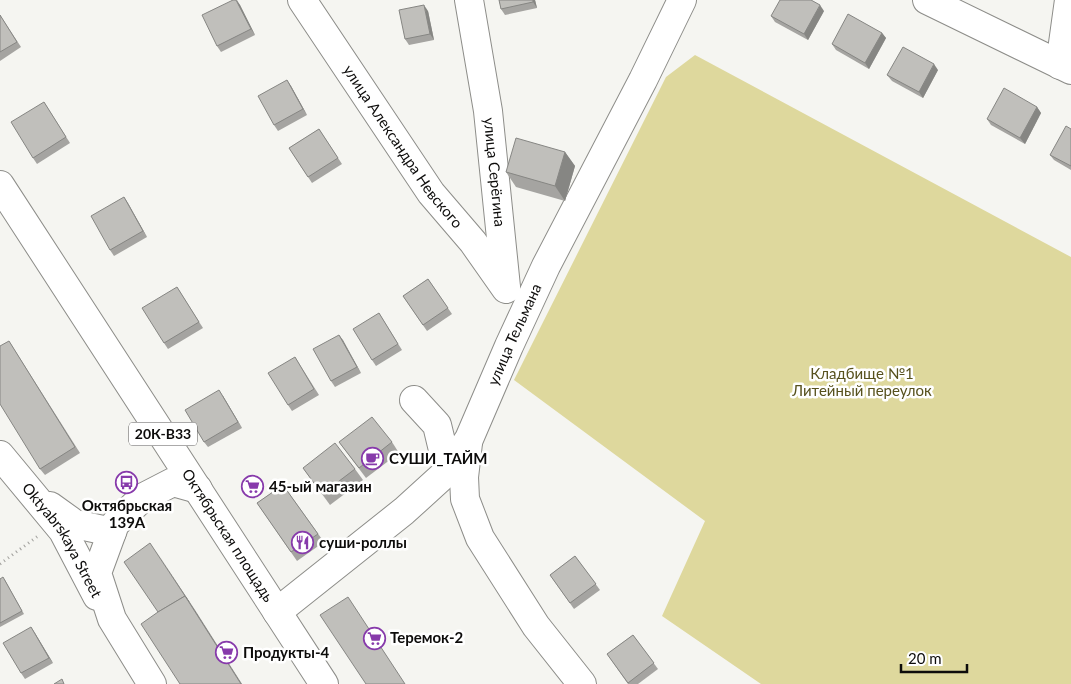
<svg xmlns="http://www.w3.org/2000/svg" width="1071" height="684" viewBox="0 0 1071 684" font-family="Lato,sans-serif">
<rect width="100%" height="100%" fill="#f5f5f1"/>
<path fill="#ded89d" d="M695 55 1071 257V684H761L662 616 705 521 514 380 666 77Z"/>
<g fill="none" stroke-linecap="round" stroke-linejoin="round">
<defs>
<g id="minor">
<path id="s1" d="M302 0 431 193 473 242 506 289"/>
<path id="s2" d="M469 0 488 111 506 287"/>
<path d="M927 0 1071 70"/>
<path d="M1060 65 1069 0"/>
<path d="M414 400 437 425 448 471"/>
<path d="M468 443 464 477 465 499 480 538 536 626 582 684"/>
<path id="s3" d="M0 455 63 531 97 596"/>
<path d="M50 506 75 524 112 532"/>
<path id="s4" d="M277 612 404 511 448 471 469 439 509 346 546 266 643 80 682 0"/>
<path d="M152 684 112 619 97 573 115 524 142 498 173 482 198 489"/>
</g>
<g id="major">
<path id="s5" d="M0 185 324 684"/>
</g>
</defs>
<use href="#minor" stroke="#8d8d89" stroke-width="30"/>
<use href="#major" stroke="#8d8d89" stroke-width="30"/>
<path stroke="#9e9d9a" stroke-width="3" stroke-dasharray="1 4" stroke-linecap="butt" d="M0 564 38 536"/>
<use href="#minor" stroke="#fff" stroke-width="28"/>
<use href="#major" stroke="#fff" stroke-width="28"/>
</g>
<g fill="#a5a4a1">
<path d="M237 0 240 5 255 35 221 52 217 46Z"/>
<path d="M499 0H535L537 8 505 15 501 9Z"/>
<path d="M428 11 434 40 409 45 405 39Z"/>
<path d="M824 11 808 40 775 22 771 16Z"/>
<path d="M0 15 21 47 0 61Z"/>
<path d="M882 33 886 38 869 69 836 50 832 44Z"/>
<path d="M938 70 923 98 892 81 887 75Z"/>
<path d="M287 80 291 86 307 115 278 131 274 125Z"/>
<path d="M44 102 70 143 37 164 33 158Z"/>
<path d="M1037 107 1041 113 1025 144 991 125 987 119Z"/>
<path d="M319 129 342 164 312 183 289 148Z"/>
<path d="M1071 129V170L1054 160 1050 155Z"/>
<path d="M565 152 575 166 565 201 516 187 506 172Z"/>
<path d="M124 197 147 237 114 256 110 250Z"/>
<path d="M428 279 452 314 427 331 403 296Z"/>
<path d="M177 287 203 328 168 349 164 343Z"/>
<path d="M379 313 402 350 376 366 372 360Z"/>
<path d="M339 335 361 373 335 387 331 381Z"/>
<path d="M9 341 80 453 45 475 40 469Z"/>
<path d="M295 357 319 395 292 411 288 405Z"/>
<path d="M223 396 242 428 208 447 204 442Z"/>
<path d="M339 442H392L399 453 366 478Z"/>
<path d="M303 468 355 469 363 480 330 505Z"/>
<path d="M283 485 324 542 297 561 257 503Z"/>
<path d="M575 556 600 590 574 609 550 575Z"/>
<path d="M0 579 5 580 24 614 0 627Z"/>
<path d="M31 627 53 663 25 679 21 673Z"/>
<path d="M633 635 658 669 638 684H628L607 654Z"/>
</g>
<g fill="#868683">
<path d="M236 0 240 5 255 35 251 29Z"/>
<path d="M533 0H535L537 8 533 2Z"/>
<path d="M424 5 428 11 434 40 430 34Z"/>
<path d="M820 5 824 11 808 40 804 34Z"/>
<path d="M882 33 886 38 869 69 865 63Z"/>
<path d="M934 64 938 70 923 98 919 92Z"/>
<path d="M287 80 291 86 307 115 303 109Z"/>
<path d="M1037 107 1041 113 1025 144 1020 138Z"/>
<path d="M565 152 575 166 565 201 555 186Z"/>
<path d="M124 197 128 203 147 237 143 231Z"/>
<path d="M339 335 343 340 361 373 357 367Z"/>
<path d="M219 390 223 396 242 428 238 422Z"/>
<path d="M156 551 195 610 242 684H241Z"/>
<path d="M31 627 35 633 53 663 49 658Z"/>
</g>
<g fill="#c0bfbb" stroke="#868683">
<path d="M233 0H236L251 29 217 46 202 15Z"/>
<path d="M499 0H533V2L501 9Z"/>
<path d="M780 0H811L820 5 804 34 771 16Z"/>
<path d="M424 5 430 34 405 39 399 10Z"/>
<path d="M848 14 882 33 865 63 832 44Z"/>
<path d="M0 15 17 42 0 52Z"/>
<path d="M903 47 934 64 919 92 887 75Z"/>
<path d="M287 80 303 109 274 125 258 96Z"/>
<path d="M1004 88 1037 107 1020 138 987 119Z"/>
<path d="M44 102 66 137 33 158 11 122Z"/>
<path d="M1066 126 1071 129V166L1050 155Z"/>
<path d="M319 129 338 158 308 177 289 148Z"/>
<path d="M516 138 565 152 555 186 506 172Z"/>
<path d="M124 197 143 231 110 250 91 216Z"/>
<path d="M428 279 448 308 423 325 403 296Z"/>
<path d="M177 287 199 322 164 343 142 308Z"/>
<path d="M379 313 398 344 372 360 353 329Z"/>
<path d="M339 335 357 367 331 381 313 349Z"/>
<path d="M9 341 75 447 40 469 0 404V346Z"/>
<path d="M295 357 314 389 288 405 268 373Z"/>
<path d="M219 390 238 422 204 442 185 410Z"/>
<path d="M372 417 392 442 359 468 339 442Z"/>
<path d="M335 443 355 469 322 494 303 468Z"/>
<path d="M283 485 318 534 291 552 257 503Z"/>
<path d="M150 543 189 602 185 596 158 612 124 562Z"/>
<path d="M575 556 596 584 570 603 550 575Z"/>
<path d="M3 577 22 611 0 623V579Z"/>
<path d="M185 596 241 684H180L141 624 158 612Z"/>
<path d="M348 597 405 684H366L320 615Z"/>
<path d="M31 627 49 658 21 673 3 643Z"/>
<path d="M633 635 654 663 628 683 607 654Z"/>
<path d="M62 679 64 684H54Z"/>
</g>
<defs>
<symbol id="cafe-ring" viewBox="-11 -11 22 22"><circle r="9.5" fill="#fff" stroke="#873aab" stroke-width="1.5"/><path d="M-5.5-4.5H6V0H3Q3 3.5 0 3.5H-2.5Q-5.5 3.5-5.5 0ZM3-3.2v2h1.7v-2ZM-6 4.5H4V6H-6Z" fill="#873aab"/></symbol>
<symbol id="bus-ring" viewBox="-11 -11 22 22"><circle r="9.5" fill="#fff" stroke="#873aab" stroke-width="1.5"/><path d="M-5-6H5V4H4V6H2V4H-2V6H-4V4H-5ZM-3.5-4V0h7V-4ZM-3.5 1.2v1.5H-2V1.2ZM2 1.2v1.5H3.5V1.2Z" fill="#873aab"/></symbol>
<symbol id="supermarket-ring" viewBox="-11 -11 22 22"><circle r="9.5" fill="#fff" stroke="#873aab" stroke-width="1.5"/><path d="M-6-5.5h2.5l.6 2H6L4.5 2H-2.5L-4.4-4H-6ZM-1.5 3.2a1.3 1.3 0 1 0 .1 0ZM3 3.2a1.3 1.3 0 1 0 .1 0Z" fill="#873aab"/></symbol>
<symbol id="restaurant-ring" viewBox="-11 -11 22 22"><circle r="9.5" fill="#fff" stroke="#873aab" stroke-width="1.5"/><path d="M-5-6h1v4h1v-4h1v4h1v-4h1v5L-1.5 .5V6h-2V.5L-5-1ZM5-6V6H3V1.5H1.5Q1.5-4 5-6Z" fill="#873aab"/></symbol>
</defs>
<g fill-rule="evenodd">
<use href="#cafe-ring" x="360" y="446" width="25" height="25"/>
<use href="#bus-ring" x="114" y="470" width="25" height="25"/>
<use href="#supermarket-ring" x="240" y="474" width="25" height="25"/>
<use href="#restaurant-ring" x="290" y="530" width="25" height="25"/>
<use href="#supermarket-ring" x="362" y="626" width="25" height="25"/>
<use href="#supermarket-ring" x="214" y="640" width="25" height="25"/>
</g>
<g text-anchor="middle" stroke-width="5" stroke-linejoin="round" paint-order="stroke">
<rect fill="#fff" stroke="#565554" stroke-width="1" x="129" y="422.5" width="68" height="23" rx="4"/>
<g font-size="14" font-weight="bold" fill="#0d0c0b">
<text x="163" y="439">20К-В33</text>
</g>
<g font-size="15" fill="#0d0c0b" stroke="#fff">
<text dy="5" stroke="none"><textPath href="#s1" startOffset="178">улица Александра Невского</textPath></text>
<text dy="5" stroke="none"><textPath href="#s2" startOffset="174">улица Серёгина</textPath></text>
<text dy="5" stroke="none"><textPath href="#s4" startOffset="374">улица Тельмана</textPath></text>
<text dy="5" stroke="none"><textPath href="#s5" startOffset="418">Октябрьская площадь</textPath></text>
<text dy="5" stroke="none"><textPath href="#s3" startOffset="106">Oktyabrskaya Street</textPath></text>
</g>
<g font-size="15" fill="#57511d" stroke="#fff">
<text x="862" y="379">Кладбище №1<tspan x="862" dy="17">Литейный переулок</tspan></text>
</g>
<g font-size="15" font-weight="bold" fill="#0d0c0b" stroke="#fff" text-anchor="start">
<text x="389" y="464">СУШИ_ТАЙМ</text>
<text x="269" y="492">45-ый магазин</text>
<text x="127" y="511" text-anchor="middle">Октябрьская<tspan x="127" dy="17">139А</tspan></text>
<text x="319" y="548">суши-роллы</text>
<text x="390" y="643">Теремок-2</text>
<text x="243" y="658">Продукты-4</text>
</g>
</g>
<path d="M901 664v8h66v-8" fill="none" stroke="#0d0c0b" stroke-width="2.5"/>
<text x="908" y="664" font-size="15" fill="#0d0c0b" stroke="#ffffff" stroke-width="4" paint-order="stroke">20 m</text>
</svg>
